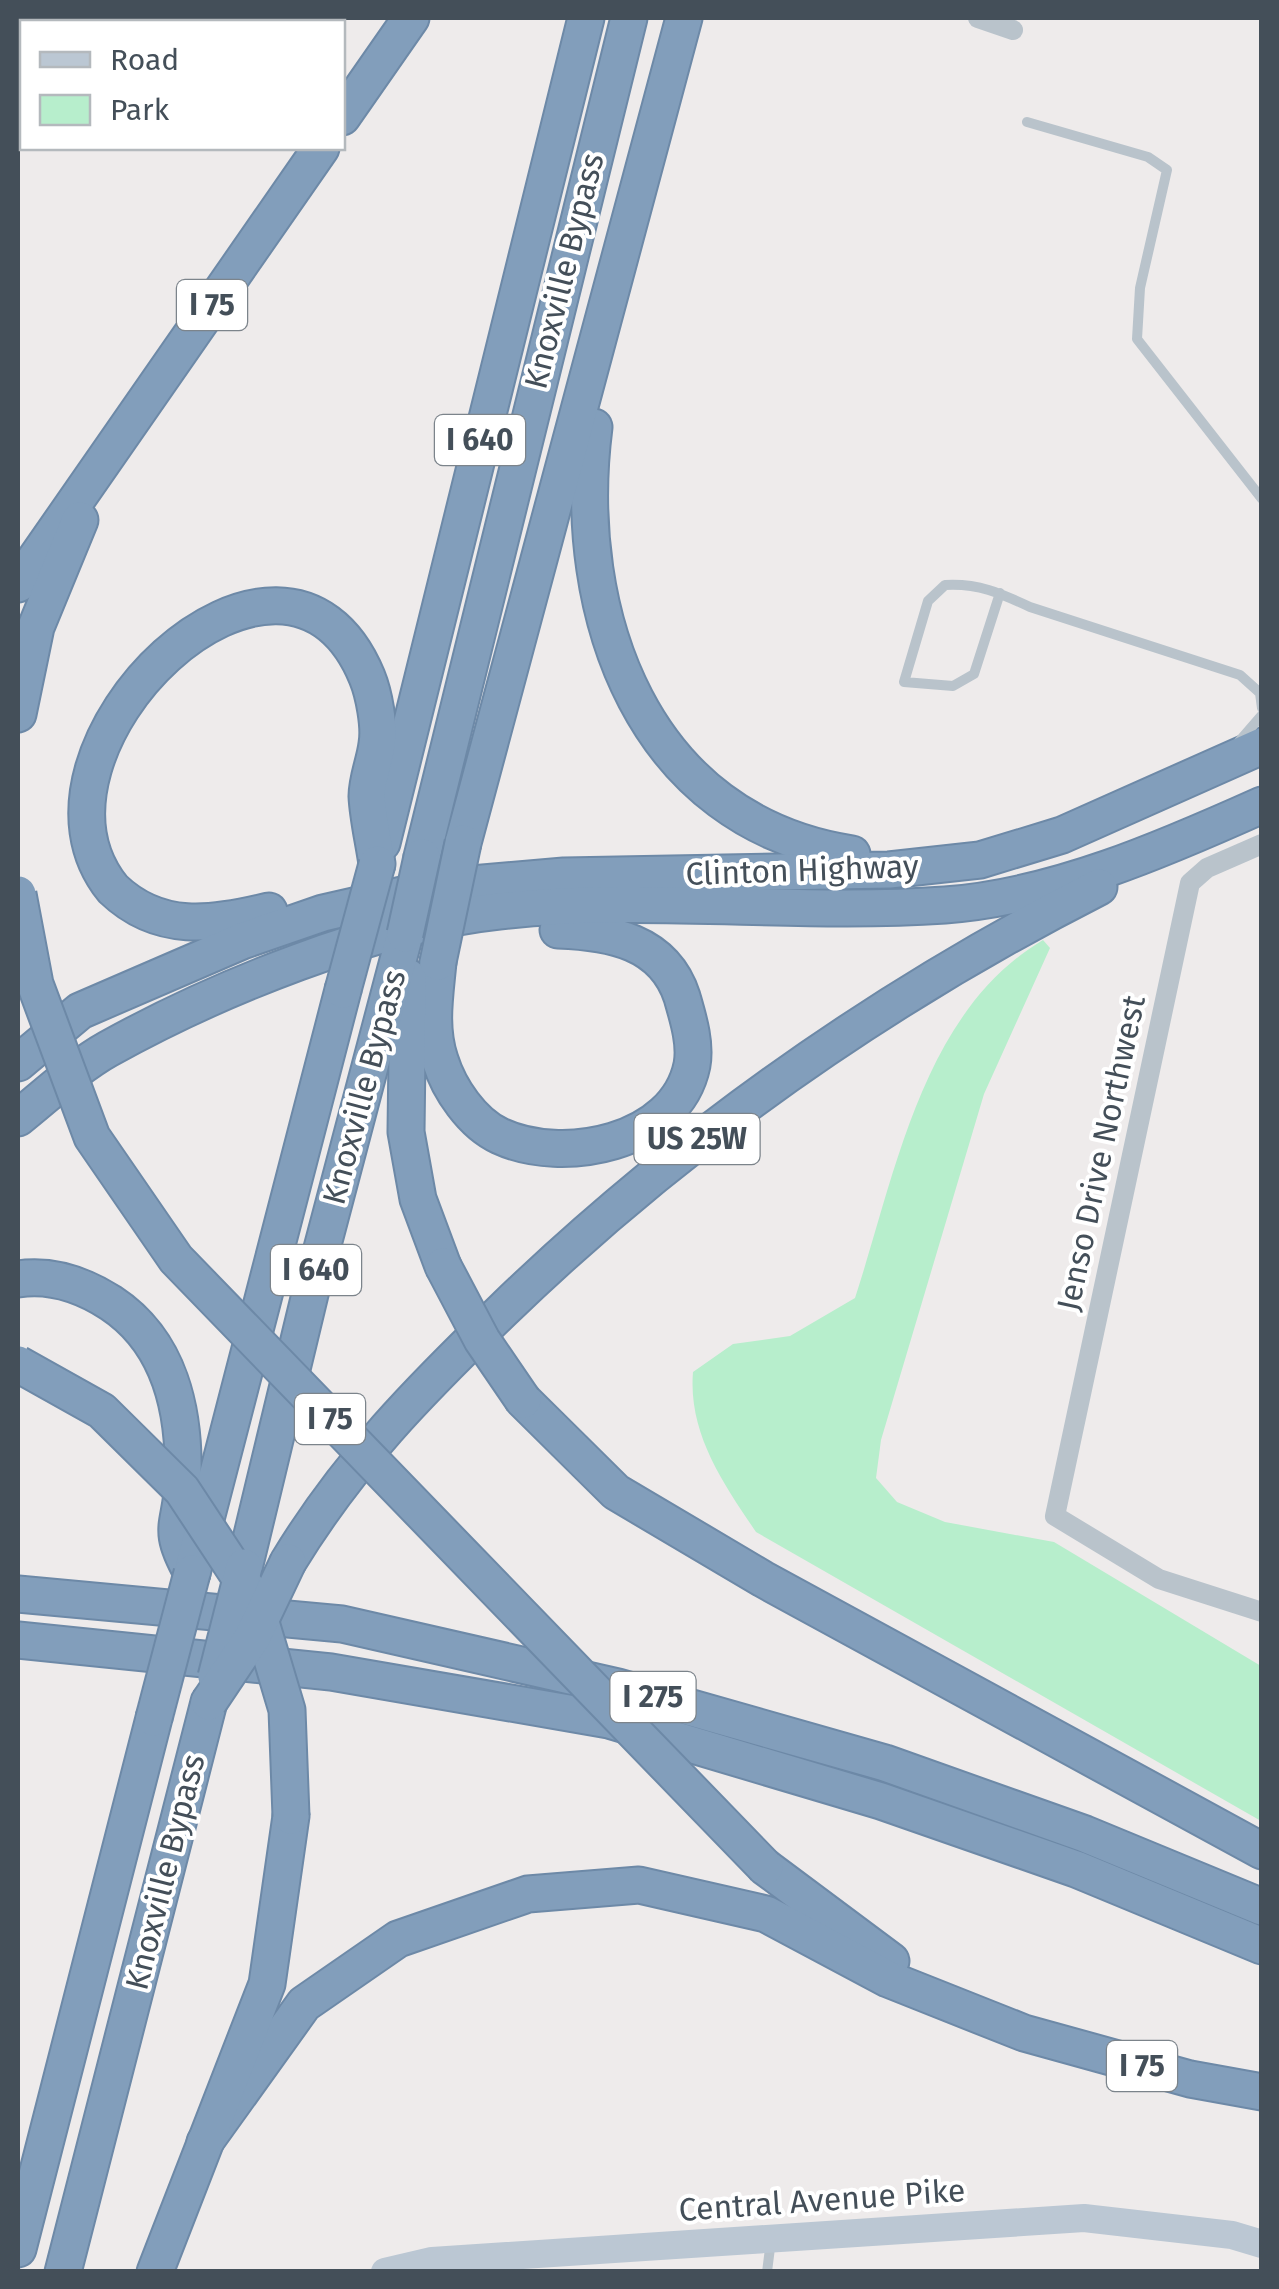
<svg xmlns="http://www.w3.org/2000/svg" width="1279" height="2289" viewBox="0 0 1279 2289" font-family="'Fira Sans',sans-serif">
<rect width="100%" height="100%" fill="#eeebeb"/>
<path fill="#b7eecc" d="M1043 940 1050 948 984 1094 881 1440 876 1478 897 1502 945 1522 1054 1542 1261 1666V1821L756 1532C723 1483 688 1433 693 1372L733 1344 790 1336 855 1298C896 1173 922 1012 1043 940Z"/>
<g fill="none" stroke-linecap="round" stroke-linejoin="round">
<defs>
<g id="highway">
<path d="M342 117 411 18"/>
<path d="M594 427C570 615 643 822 852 854"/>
<path d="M18 584 321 148"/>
<path d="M18 714 36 627 80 520"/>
<path d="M382 843 586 18"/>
<path d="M463 843 684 18"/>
<path d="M422 857 629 18"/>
<path d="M269 911C212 925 159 933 113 889 0 750 284 476 367 677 374 694 380 726 377 744 375 761 367 779 367 796 368 818 374 842 377 864"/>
<path d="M438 962C435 995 429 1027 440 1060 449 1089 472 1123 500 1136 562 1165 676 1144 692 1065 696 1043 688 1018 682 997 664 941 610 932 558 930"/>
<path d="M408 977 406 1132 418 1199 443 1266"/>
<path d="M18 1063 80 1011 242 941 323 913 437 887 564 876 889 870 980 860 1062 835 1262 746"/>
<path d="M18 1118C47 1095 76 1067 108 1049 216 989 375 924 499 911 646 895 797 915 945 905 1054 897 1164 849 1262 805"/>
<path d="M18 1279C51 1274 83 1285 111 1303 170 1342 185 1411 183 1478 182 1527 165 1525 192 1573"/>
<path d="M523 1400 616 1492 763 1579 1262 1851"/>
<path d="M288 1562C348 1463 420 1390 503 1310 681 1138 879 999 1099 887"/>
<path d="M245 1564 311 1290 405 934"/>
<path d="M192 1573 343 990"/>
<path d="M18 1594 342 1624 618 1687 885 1763 1085 1834 1262 1907"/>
<path d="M18 1640 331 1672 609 1720 881 1801 1076 1869 1262 1946"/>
<path d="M765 1867 891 1961"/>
<path d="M205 2142 304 2004 398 1939 528 1894 639 1885 766 1914 888 1979 1024 2033 1190 2079 1262 2092"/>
<path d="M18 2249 154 1718"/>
<path d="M63 2272 209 1702"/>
<path d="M155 2272 267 1984 291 1816"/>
</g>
</defs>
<use href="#highway" stroke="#6d89a7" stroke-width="39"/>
<g stroke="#b9c3cb" stroke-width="10">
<path d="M1027 122 1148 157 1167 170 1140 288 1137 339 1262 499"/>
<path d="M1000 593 974 674 953 686 904 682 928 601 945 585C978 583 1000 593 1030 607L1240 675 1260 693 1262 708"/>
<path d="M1236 745 1262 715"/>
<path d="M767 2272 771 2240"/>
</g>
<g stroke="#b9c3cb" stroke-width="20">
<path d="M175 18 185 22"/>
<path d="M978 18 1013 30"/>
<path d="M319 22 324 18"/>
<path d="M1262 844 1207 868 1190 883 1055 1516 1159 1579 1262 1612"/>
</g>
<path stroke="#bbc7d3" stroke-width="28" d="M385 2272 432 2261 1084 2218 1232 2235 1262 2244"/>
<use href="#highway" stroke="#829ebb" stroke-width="35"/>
<defs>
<g id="highway-bridge">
<path d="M18 894 35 984 92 1137 176 1259 765 1867"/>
<path d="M405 934 422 857"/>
<path d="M438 962 463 843"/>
<path d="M343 990 377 864"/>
<path d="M443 1266 482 1340 523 1400"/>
<path d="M18 1364 102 1411 182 1490 254 1599 287 1710 291 1816"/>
<path d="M216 1677 244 1567"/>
<path d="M209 1702 252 1638 288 1562"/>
<path d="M154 1718 192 1573"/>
</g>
</defs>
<use href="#highway-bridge" stroke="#6d89a7" stroke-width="39" stroke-linecap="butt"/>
<use href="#highway-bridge" stroke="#829ebb" stroke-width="35"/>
</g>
<g text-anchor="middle" stroke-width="8" stroke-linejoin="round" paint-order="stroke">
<g fill="#fff" stroke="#7c848b" stroke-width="2.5">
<rect x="177" y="280" width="70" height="50" rx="8"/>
<rect x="435" y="415" width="90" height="50" rx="8"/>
<rect x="634.5" y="1114" width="125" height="50" rx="8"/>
<rect x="271" y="1245" width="90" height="50" rx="8"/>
<rect x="295" y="1394" width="70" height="50" rx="8"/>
<rect x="610.5" y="1672" width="85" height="50" rx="8"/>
<rect x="1107" y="2041" width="70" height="50" rx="8"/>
</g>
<g font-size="30" font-weight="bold" fill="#444f59">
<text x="212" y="315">I 75</text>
<text x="480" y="450">I 640</text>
<text x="697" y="1149">US 25W</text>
<text x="316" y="1280">I 640</text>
<text x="330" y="1429">I 75</text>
<text x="653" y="1707">I 275</text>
<text x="1142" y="2076">I 75</text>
</g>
<g font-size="32" fill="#444f59" stroke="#fff">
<text transform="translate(564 271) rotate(-76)" y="11">Knoxville Bypass</text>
<text transform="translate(802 870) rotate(-2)" y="11">Clinton Highway</text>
<text transform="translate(364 1087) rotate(-75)" y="11">Knoxville Bypass</text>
<text transform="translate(1101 1153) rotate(-78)" y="11">Jenso Drive Northwest</text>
<text transform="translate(165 1872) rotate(-76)" y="11">Knoxville Bypass</text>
<text transform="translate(822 2200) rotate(-4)" y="11">Central Avenue Pike</text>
</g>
</g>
<rect width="1279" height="2289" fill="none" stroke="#444f59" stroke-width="40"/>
<rect x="20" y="20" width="325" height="130" fill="#ffffff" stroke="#b4b9bd" stroke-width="2.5"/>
<rect x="40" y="52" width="50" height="15" fill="#bbc7d3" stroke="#b4b9bd" stroke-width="2.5"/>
<text x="110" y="70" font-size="30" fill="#444f59">Road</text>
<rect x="40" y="95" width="50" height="30" fill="#b7eecc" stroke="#b4b9bd" stroke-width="2.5"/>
<text x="110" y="120" font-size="30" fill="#444f59">Park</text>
</svg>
